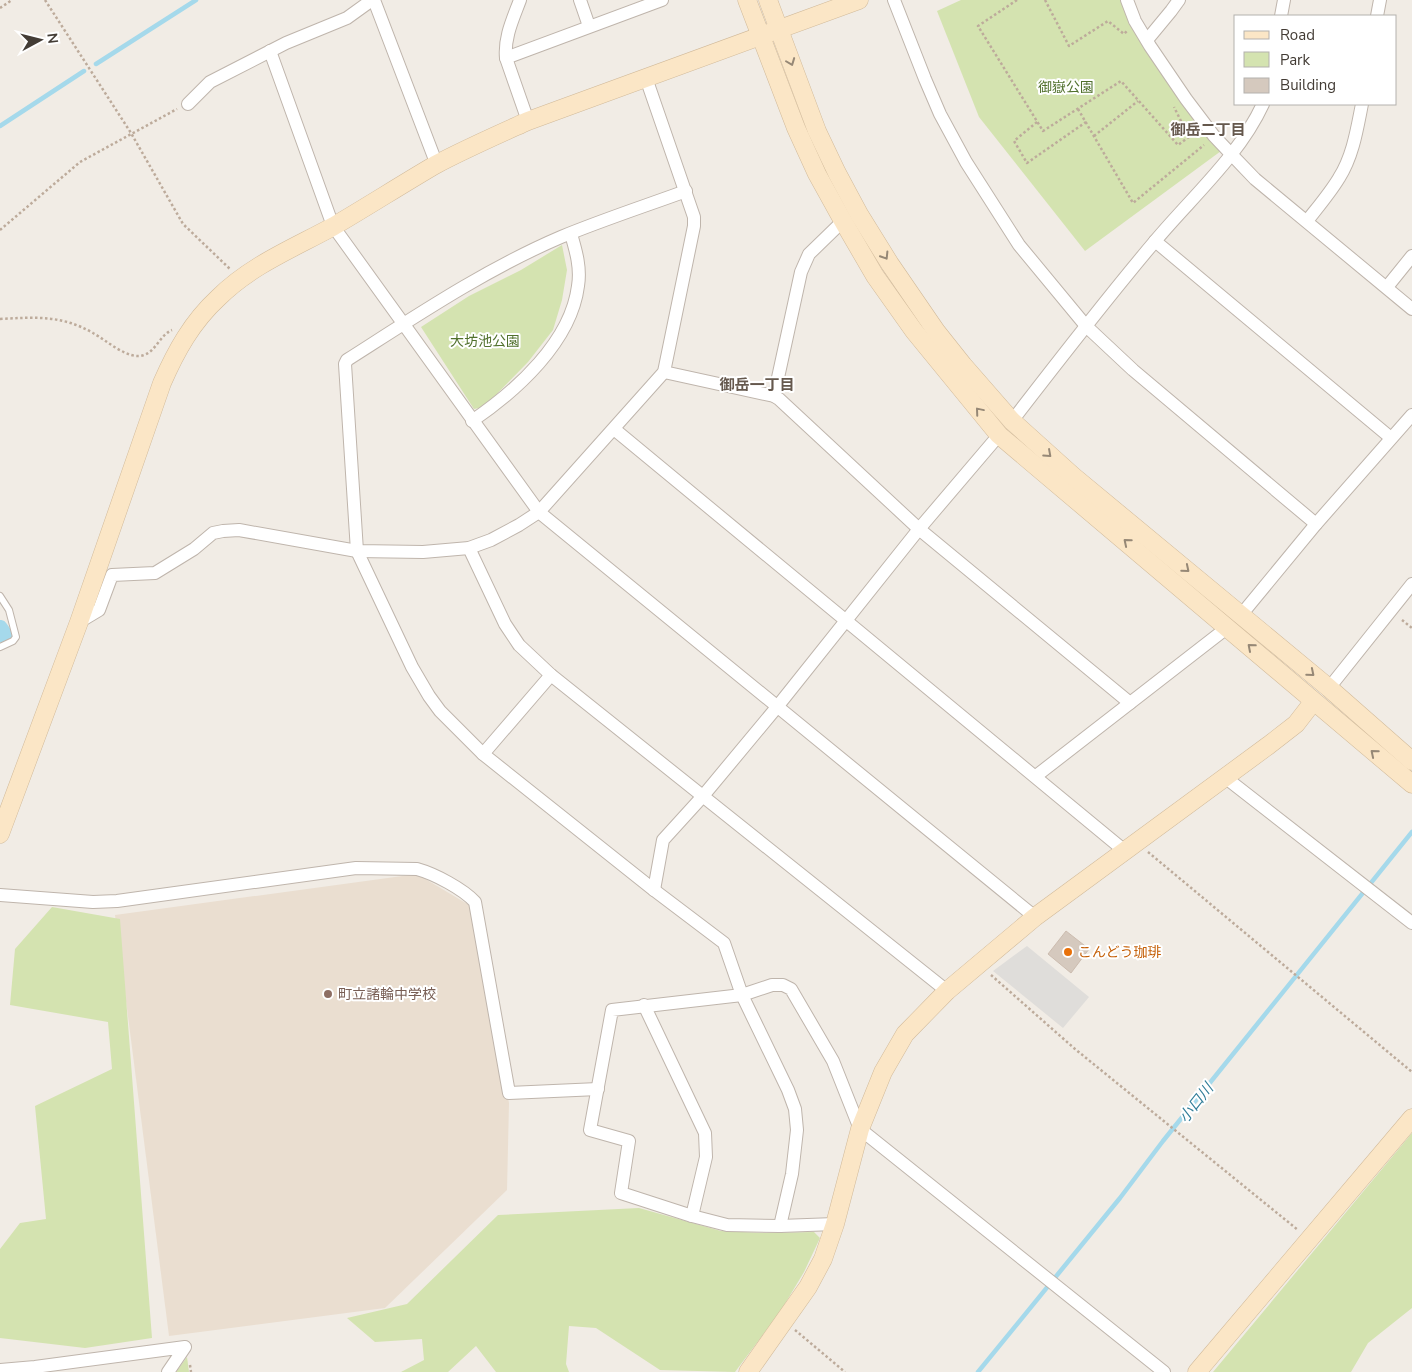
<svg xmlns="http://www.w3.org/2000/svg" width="1412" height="1372" viewBox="0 0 1412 1372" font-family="'Nunito Sans','Noto Sans JP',sans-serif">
<rect width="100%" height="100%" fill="#f1ece5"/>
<path fill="#eaded0" d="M417 874 469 905 509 1103 507 1190 385 1308 169 1336 115 915Z"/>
<g fill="#d4e3b0">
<path d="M961 0H1122L1221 151 1085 251 979 117 937 11Z"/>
<path d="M562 245 567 270 562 300 553 330 528 362 484 407 474 409 421 327 469 296 521 270Z"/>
<path d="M52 907 120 919 152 1338 85 1348 0 1338V1249L20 1223 46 1219 35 1106 112 1069 108 1022 10 1005 15 949Z"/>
<path d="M1412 1133V1308L1368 1343 1351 1372H1213Z"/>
<path d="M639 1208 721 1231 766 1233 814 1232 820 1238 804 1272 780 1312 735 1372 660 1370 596 1328 569 1326 566 1364 569 1372H496L476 1346 448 1372H401L424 1360 422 1339 375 1342 347 1318 407 1304 498 1215Z"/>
<path d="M187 1357 189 1372H176Z"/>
</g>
<path fill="#dfddda" d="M1027 946 1089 997 1063 1028 993 971Z"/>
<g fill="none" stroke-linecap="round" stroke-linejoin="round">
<g stroke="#a5d9eb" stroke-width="4.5">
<path d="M96 64 196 0"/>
<path d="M0 126 84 71"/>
<path d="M978 1372 1120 1198 1163 1141 1412 832"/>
</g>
<path stroke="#a5d9eb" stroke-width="16" d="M0 628 7 638"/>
</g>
<path fill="#d5c9be" stroke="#ccbcaf" d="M1066 931 1089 949 1071 973 1048 954Z"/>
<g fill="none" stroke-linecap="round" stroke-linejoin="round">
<defs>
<path id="lane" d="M0 596 9 610 16 637 13 641 0 647"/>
<g id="street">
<path d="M374 0 437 165"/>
<path d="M580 0 589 26"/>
<path d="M894 0 925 79 940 114 966 162 1019 245 1086 326 1133 370 1316 524"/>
<path d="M1127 0 1135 21 1150 46 1186 99 1214 136 1231 154 1255 179 1412 309"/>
<path d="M1281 16 1284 0"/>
<path d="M1377 16 1380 0"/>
<path d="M1147 40 1171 11 1179 0"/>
<path d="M270 51 333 226 539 512 1035 917"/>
<path d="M506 58C504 37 513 19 520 0"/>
<path d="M188 104 210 82 286 43 347 18 372 0"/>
<path d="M528 121 506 58 662 0"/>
<path d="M686 191C645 206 602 220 561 237 486 269 416 316 347 360L345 364 357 551 412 667 429 696 440 711 483 754 654 890 724 943 742 995 788 1090 795 1109 797 1130 792 1174 780 1226"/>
<path d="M1307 221C1318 207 1330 193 1339 178 1353 156 1357 129 1362 104"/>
<path d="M1155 241 1391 438"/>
<path d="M1387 287 1412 256"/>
<path d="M664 372 774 396 779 399 919 529 1130 703"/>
<path d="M774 396 801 272 809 254 843 221"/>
<path d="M472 421C516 391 571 342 578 286 581 268 576 251 571 234"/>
<path d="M1012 421C1059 360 1106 299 1156 240 1192 197 1239 156 1263 104"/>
<path d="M614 429 1126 852"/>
<path d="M469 548 505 624 519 645 551 675 947 991"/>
<path d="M1241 615 1316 524 1412 415"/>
<path d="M79 622 99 610 112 575 155 573 194 549 213 533 223 531 239 530 357 551 423 552 469 548 491 540 519 525 539 512 664 372 694 226V217L646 78"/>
<path d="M1329 688 1412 584"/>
<path d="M483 754 551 675"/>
<path d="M1036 776 1228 627"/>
<path d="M1226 778 1412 923"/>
<path d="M654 890 663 840 703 796 777 707 919 529 999 435"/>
<path d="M0 895 93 902 117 901 356 868 417 869C435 874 463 889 475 902L509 1093 598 1089"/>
<path d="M644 1005 705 1133 706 1157 692 1216"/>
<path d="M835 1224 780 1226 727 1225 692 1216 621 1193 629 1141 590 1130 612 1010 742 995 772 985H783L791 989 833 1061 860 1129 1164 1372"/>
<path d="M0 1370 35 1367 185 1347 168 1372"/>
</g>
<g id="secondary">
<path d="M747 0 796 128 817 174 843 221 875 276 914 331 999 435 1412 784"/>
<path d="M768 0 817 131 837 173 859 214 890 264 936 331 963 365 1012 421 1073 476 1329 688 1412 761"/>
<path d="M0 834 79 622 162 383C176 351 192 322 218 298 251 265 294 248 334 226 368 206 401 185 435 165 465 149 497 135 528 121L859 0"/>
<path d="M748 1372 808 1287 823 1259 835 1224 860 1129 883 1072 905 1034 947 991 1035 917 1269 745 1296 724 1313 702"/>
<path d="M1197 1372 1412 1118"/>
</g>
</defs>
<use href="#lane" stroke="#bfb5ac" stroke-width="8"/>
<use href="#street" stroke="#bfb5ac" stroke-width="14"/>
<use href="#secondary" stroke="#d1ba9a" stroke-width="19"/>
<g stroke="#bdab9b" stroke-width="2.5" stroke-dasharray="2.5 2.5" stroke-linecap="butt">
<path d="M45 0 131 133 183 224 230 269"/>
<path d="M1017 0 978 26 1043 131 1121 81 1178 145 1189 137 1174 107"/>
<path d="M1045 0 1069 46 1108 21 1124 34 1127 31"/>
<path d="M0 8 12 0"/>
<path d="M1078 109 1133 203 1204 145"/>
<path d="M1037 122 1014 141 1027 163 1086 122"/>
<path d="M1094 136 1138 101"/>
<path d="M0 230 80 162 177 109"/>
<path d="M0 319C35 317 62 315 93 333 106 340 129 361 144 355 156 351 160 335 172 330"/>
<path d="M1402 620 1412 628"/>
<path d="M1148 852 1412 1072"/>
<path d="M991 975 1075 1049 1298 1230"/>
<path d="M795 1330 845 1372"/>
<path d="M190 1365 191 1372"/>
</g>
<use href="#lane" stroke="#fff" stroke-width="6"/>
<use href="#street" stroke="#fff" stroke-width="12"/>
<use href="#secondary" stroke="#fbe6c6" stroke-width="18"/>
</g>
<defs><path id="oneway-chevron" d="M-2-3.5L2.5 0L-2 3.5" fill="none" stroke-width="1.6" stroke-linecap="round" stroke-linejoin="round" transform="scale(1.25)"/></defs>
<g stroke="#968876">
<use href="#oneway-chevron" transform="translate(791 62) rotate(69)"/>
<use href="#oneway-chevron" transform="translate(885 256) rotate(58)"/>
<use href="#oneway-chevron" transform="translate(979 411) rotate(-130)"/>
<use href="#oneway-chevron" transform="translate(1048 454) rotate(42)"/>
<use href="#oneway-chevron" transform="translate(1127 542) rotate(-140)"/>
<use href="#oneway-chevron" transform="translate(1186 569) rotate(40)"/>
<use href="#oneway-chevron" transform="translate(1251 647) rotate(-139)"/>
<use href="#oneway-chevron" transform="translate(1311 673) rotate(40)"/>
<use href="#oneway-chevron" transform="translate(1374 753) rotate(-140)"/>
</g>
<circle fill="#e8710a" stroke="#fff" stroke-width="2" cx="1068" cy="952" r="5"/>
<circle fill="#8d6e63" stroke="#fff" stroke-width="2" cx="328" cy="994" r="5"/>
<g text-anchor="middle" stroke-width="4" stroke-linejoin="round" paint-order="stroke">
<g font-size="14" fill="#51712d" stroke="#fff">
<text x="1066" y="92">御嶽公園</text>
<text x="485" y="346">大坊池公園</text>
</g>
<g font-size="14" fill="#c56008" stroke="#fff" text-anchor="start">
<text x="1078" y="957">こんどう珈琲</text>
</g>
<g font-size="14" fill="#785e54" stroke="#fff" text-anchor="start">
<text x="338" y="999">町立諸輪中学校</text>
</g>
<g font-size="15" font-weight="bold" fill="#65584d" stroke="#fff">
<text x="1208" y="135">御岳二丁目</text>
<text x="757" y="390">御岳一丁目</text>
</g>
<g font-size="15" font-style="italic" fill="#327e99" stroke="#fff">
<text transform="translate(1196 1103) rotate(-52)" y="5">小口川</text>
</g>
</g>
<rect x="1234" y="15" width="162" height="90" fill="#ffffff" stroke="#b4b1ae"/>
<rect x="1244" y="31" width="25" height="8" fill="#fbe6c6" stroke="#b4b1ae"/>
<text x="1280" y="40" font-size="15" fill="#433c35">Road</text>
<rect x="1244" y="52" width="25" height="15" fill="#d4e3b0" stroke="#b4b1ae"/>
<text x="1280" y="65" font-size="15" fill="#433c35">Park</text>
<rect x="1244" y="78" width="25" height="15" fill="#d5c9be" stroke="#b4b1ae"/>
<text x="1280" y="90" font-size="15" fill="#433c35">Building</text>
<g transform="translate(40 40) rotate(83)" stroke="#ffffff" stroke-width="4" paint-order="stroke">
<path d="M0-4L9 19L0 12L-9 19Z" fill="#433c35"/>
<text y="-8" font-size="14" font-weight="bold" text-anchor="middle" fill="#433c35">N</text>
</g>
</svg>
